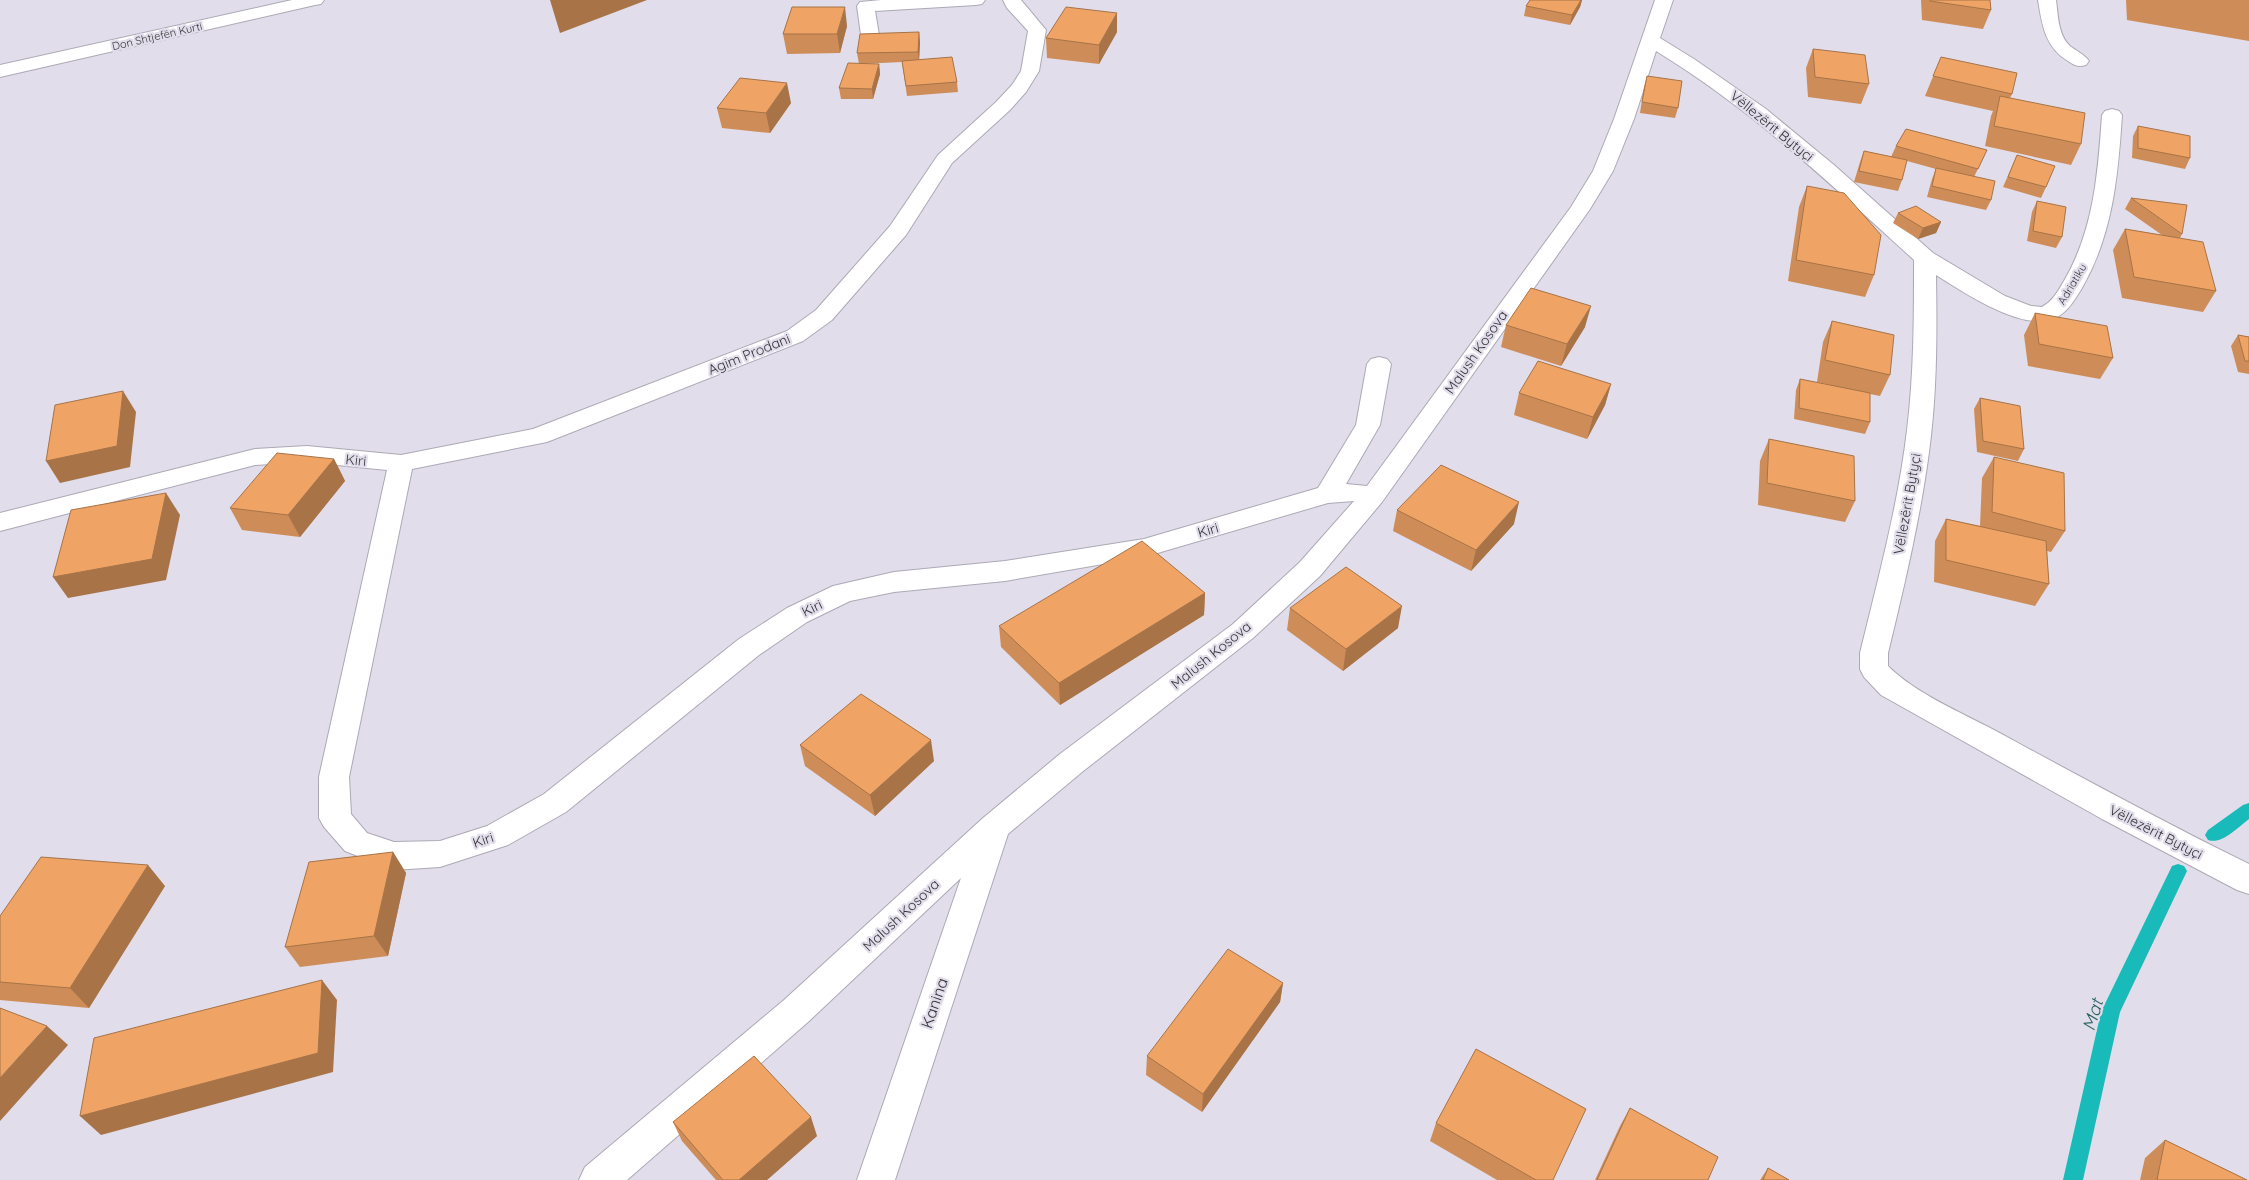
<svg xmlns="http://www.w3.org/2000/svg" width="2249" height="1180" viewBox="0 0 2249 1180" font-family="Quicksand,sans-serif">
<rect width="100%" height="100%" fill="#e1ddea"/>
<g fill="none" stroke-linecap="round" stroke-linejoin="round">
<g fill="#19baba" fill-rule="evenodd">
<path d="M2249 803V819C2238 827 2222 845 2208 840L2205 835 2208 830 2243 805Z"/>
<path d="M2178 864 2184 866 2187 871 2120 1012 2083 1180H2063L2101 1012 2172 866Z"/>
</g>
<defs>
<g id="minor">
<path d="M292 0H324L321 4 315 5 0 77V65Z"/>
<path d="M881 0H985L982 4 976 5 875 11 879 35 876 39H864L861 35 857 6 860 2Z"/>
<path d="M1003 0H1021L1046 30 1039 71 1026 92 1010 110 952 163 906 235 832 320 803 341 547 442 412 469 349 777 351 814 367 833 394 842 440 841 487 826 544 794 739 639 787 608 833 586 894 572 1005 561 1144 539 1318 488 1356 425 1367 364 1371 359 1379 357 1387 359 1391 364 1380 425 1346 484 1367 486 1571 207 1593 171 1614 119 1655 0H1673L1660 38 1694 59 1766 109 1834 165 1933 253 2005 296 2031 306 2042 307C2053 301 2058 291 2064 281 2094 230 2098 172 2102 115L2105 111 2112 109 2119 111 2122 115C2118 176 2113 234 2082 288 2072 304 2064 319 2043 321 2011 324 1963 292 1936 275 1937 334 1937 394 1929 452 1920 520 1904 587 1888 653V666C1915 693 1960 712 1994 730 2079 776 2163 822 2249 864V894L2237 890 2102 819 1881 695 1864 677 1860 669V653C1878 579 1898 506 1907 430 1914 374 1914 317 1914 260 1832 185 1751 109 1656 51L1634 119 1613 171 1590 209 1382 502 1320 576 1253 638 1082 772 1008 834 895 1180H857L961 878 808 1022 627 1180H579L585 1167 784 1000 983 818 1060 754 1233 624 1300 562 1354 501 1328 503 1144 557 1005 581 894 592 850 601 807 622 759 655 566 812 508 845 440 867 393 870 345 851 324 827 319 818V777L387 470 307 462 255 465 0 531V513L255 449 307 446 401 455 533 429 787 331 816 310 890 226 938 155 996 102 1012 85 1021 71 1028 31 1007 8Z"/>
<path d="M2038 0H2056C2058 15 2058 35 2070 46 2076 51 2084 54 2089 61L2086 65C2079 67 2075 66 2068 61 2045 47 2042 25 2038 0Z"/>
</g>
</defs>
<use href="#minor" stroke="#aca9b5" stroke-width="2"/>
<use href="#minor" fill="#fff" fill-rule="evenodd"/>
</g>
<g fill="#ce8d58">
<path d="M1530 0H1582L1580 7 1570 25 1524 16 1526 6Z"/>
<path d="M1921 0H1990L1991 10 1983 29 1922 20Z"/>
<path d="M2126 0H2249V41L2127 20Z"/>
<path d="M1117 13V32L1099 64 1047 58 1046 38Z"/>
<path d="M847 26 840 53 787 54 783 34Z"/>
<path d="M919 32 920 43 919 59 957 82 958 92 907 96 902 62 860 64H879L880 74 873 99H841L839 88 859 64 857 53Z"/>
<path d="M1813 49 1869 84 1861 104 1808 97 1806 68Z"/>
<path d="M1941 57 2012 94 2010 98 2081 144 2071 165 1985 146 1991 116 1993 111 1925 96Z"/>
<path d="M1647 76 1678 108 1675 118 1640 113 1644 87Z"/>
<path d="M791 103 770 133 722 128 717 108Z"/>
<path d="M2138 126 2190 158 2185 169 2132 158 2133 136Z"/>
<path d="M1896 146 1987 150 1974 177 1991 200 1986 210 1927 197 1932 179 1936 169 1907 161 1902 180 1898 191 1854 182 1860 162 1864 151 1891 157Z"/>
<path d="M2017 155 2046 187 2041 198 2003 187Z"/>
<path d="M1807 186 1874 275 1865 297 1788 281 1799 207Z"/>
<path d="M2131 198 2182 234 2180 238 2216 291 2203 312 2122 298 2113 250 2125 229 2162 235 2125 209Z"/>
<path d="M2037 201 2062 237 2056 248 2027 241 2032 212Z"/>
<path d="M1898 213 1941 222 1936 233 1918 239 1893 223Z"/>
<path d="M2035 313 2113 358 2100 379 2028 366 2024 335Z"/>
<path d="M1832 321 1890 375 1880 396 1870 394V422L1865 434 1794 419 1796 390 1800 379 1835 386 1817 382 1823 342Z"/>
<path d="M1506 325 1585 327 1561 366 1501 347Z"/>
<path d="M2238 335 2249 337V374L2238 372 2231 346Z"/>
<path d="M1611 384 1605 405 1587 439 1514 415 1519 393Z"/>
<path d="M1980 398 2024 449 2018 461 1977 452 1974 409Z"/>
<path d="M1769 439 1855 501 1845 522 1758 505 1760 461Z"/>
<path d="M1994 457 2065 531 2051 552 2047 551 2049 584 2035 606 1934 582 1935 541 1946 519 1980 526 1982 478Z"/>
<path d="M334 459 345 481 300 537 242 530 230 508Z"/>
<path d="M1397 510 1514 524 1471 571 1393 531Z"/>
<path d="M1205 593 1204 615 1060 705 1001 647 999 626Z"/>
<path d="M1290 608 1398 628 1343 671 1287 630Z"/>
<path d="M800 745 934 761 875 816 805 766Z"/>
<path d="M393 852 406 873 388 956 300 967 285 947Z"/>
<path d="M165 886 89 1008 0 1000V916Z"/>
<path d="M1283 983 1280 1002 1202 1112 1146 1075 1147 1056Z"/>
<path d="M1630 1108 1708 1180H1595L1620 1126Z"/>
<path d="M673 1122 817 1136 767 1180H716L682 1141Z"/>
<path d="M1436 1123 1553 1180H1497L1430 1141Z"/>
<path d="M2165 1140 2247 1180H2140L2145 1158Z"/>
<path d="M1768 1168 1789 1180H1760Z"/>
</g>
<g fill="#a77347">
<path d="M550 0H647L560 33Z"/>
<path d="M1581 0H1582L1580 7 1570 25 1572 15Z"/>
<path d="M845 7 847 26 840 53 837 34Z"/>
<path d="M1117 13V32L1099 64V45Z"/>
<path d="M919 32 920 43 919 62 918 52Z"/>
<path d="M879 64 880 74 873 99 872 89Z"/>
<path d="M787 83 791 103 770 133 766 113Z"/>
<path d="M1941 222 1936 233 1918 239 1923 228Z"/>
<path d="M1591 306 1585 327 1561 366 1567 344Z"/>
<path d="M1611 384 1605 405 1587 439 1593 417Z"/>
<path d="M123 391 136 412 130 467 60 483 46 461Z"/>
<path d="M334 459 345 481 300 537 288 515Z"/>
<path d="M166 493 180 515 166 580 68 598 53 577Z"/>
<path d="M1519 502 1514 524 1471 571 1476 550Z"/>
<path d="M1205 593 1204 615 1060 705 1059 683Z"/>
<path d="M1402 606 1398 628 1343 671 1346 649Z"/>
<path d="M931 740 934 761 875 816 870 795Z"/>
<path d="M393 852 406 873 388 956 374 936Z"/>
<path d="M148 865 165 886 89 1008 70 988Z"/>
<path d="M322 980 337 1000 333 1072 101 1135 80 1116Z"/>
<path d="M1283 983 1280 1002 1202 1112 1203 1094Z"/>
<path d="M47 1026 68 1045 0 1121V1078Z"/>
<path d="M811 1117 817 1136 767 1180H739Z"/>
</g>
<g fill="#efa466" stroke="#a77347">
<path d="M1530 0H1581L1572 15 1526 6Z"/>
<path d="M1930 0H1990L1991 10 1930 1Z"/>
<path d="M792 7H845L837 34H783Z"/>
<path d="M1066 7 1117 13 1099 45 1046 38Z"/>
<path d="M919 32 918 52 857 53 860 34Z"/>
<path d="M1813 49 1865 55 1869 84 1815 77Z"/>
<path d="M952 57 957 82 906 86 902 61Z"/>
<path d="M1941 57 2017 73 2012 94 1933 76Z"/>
<path d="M848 63 879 64 872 89 839 88Z"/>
<path d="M1647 76 1682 81 1678 108 1642 102Z"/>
<path d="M740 78 787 83 766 113 717 108Z"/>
<path d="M2000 96 2085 113 2081 144 1994 126Z"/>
<path d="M2138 126 2190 136V158L2138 148Z"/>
<path d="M1906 129 1987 150 1978 169 1896 146Z"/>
<path d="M1864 151 1907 160 1902 180 1859 171Z"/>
<path d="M2017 155 2055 166 2046 187 2008 177Z"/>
<path d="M1936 168 1995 181 1991 200 1932 186Z"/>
<path d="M1807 186 1844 193 1881 235 1874 275 1796 260Z"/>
<path d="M2131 198 2187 205 2182 234Z"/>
<path d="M2037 201 2066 207 2062 237 2033 231Z"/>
<path d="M1916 206 1941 222 1923 228 1898 213Z"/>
<path d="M2125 229 2203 242 2216 291 2134 277Z"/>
<path d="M1531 288 1591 306 1567 344 1506 325Z"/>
<path d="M2035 313 2107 326 2113 358 2039 344Z"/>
<path d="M1832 321 1894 335 1890 375 1825 360Z"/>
<path d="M2238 335 2249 337V361H2245Z"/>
<path d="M1538 361 1611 384 1593 417 1519 393Z"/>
<path d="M1800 379 1870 393V422L1799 408Z"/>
<path d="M123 391 117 446 46 461 55 405Z"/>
<path d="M1980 398 2020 406 2024 449 1983 441Z"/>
<path d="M1769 439 1854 456 1855 501 1767 483Z"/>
<path d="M277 453 334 459 288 515 230 508Z"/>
<path d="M1994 457 2064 473 2065 531 1992 512Z"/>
<path d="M1441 465 1519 502 1476 550 1397 510Z"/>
<path d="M166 493 152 559 53 577 71 510Z"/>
<path d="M1946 519 2046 541 2049 584 1946 560Z"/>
<path d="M1142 541 1205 593 1059 683 999 626Z"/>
<path d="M1346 567 1402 606 1346 649 1290 608Z"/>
<path d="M861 694 931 740 870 795 800 745Z"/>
<path d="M393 852 374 936 285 947 309 862Z"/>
<path d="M41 857 148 865 70 988 0 982V916Z"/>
<path d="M1228 949 1283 983 1203 1094 1147 1056Z"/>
<path d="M322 980 318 1053 80 1116 94 1038Z"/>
<path d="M0 1008 47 1026 0 1078Z"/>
<path d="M1476 1049 1586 1109 1553 1180H1536L1436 1123Z"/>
<path d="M754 1056 811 1117 739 1180H723L673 1122Z"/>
<path d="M1630 1108 1718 1157 1708 1180H1597Z"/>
<path d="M2165 1140 2247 1180H2157Z"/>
<path d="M1768 1168 1789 1180H1763Z"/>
</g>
<g text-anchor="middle" stroke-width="4.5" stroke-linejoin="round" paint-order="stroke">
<g font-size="11" fill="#363439" stroke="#e1ddea">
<text transform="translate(157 36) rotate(-13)" y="4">Don Shtjefën Kurti</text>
<text transform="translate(2072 284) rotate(-59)" y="4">Adriatiku</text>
</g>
<g font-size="14" fill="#363439" stroke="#e1ddea">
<text transform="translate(1772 126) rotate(39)" y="5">Vëllezërit Bytyçi</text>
<text transform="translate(1476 352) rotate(-55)" y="5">Malush Kosova</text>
<text transform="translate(749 354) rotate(-22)" y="5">Agim Prodani</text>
<text transform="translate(356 460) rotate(6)" y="5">Kiri</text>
<text transform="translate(1907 504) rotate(-80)" y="5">Vëllezërit Bytyçi</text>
<text transform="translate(1208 530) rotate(-16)" y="5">Kiri</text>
<text transform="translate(812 608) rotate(-26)" y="5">Kiri</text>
<text transform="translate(1211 655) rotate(-39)" y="5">Malush Kosova</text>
<text transform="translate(2156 832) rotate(27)" y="5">Vëllezërit Bytyçi</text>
<text transform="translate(483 840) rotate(-19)" y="5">Kiri</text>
<text transform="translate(901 915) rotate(-43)" y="5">Malush Kosova</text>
</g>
<g font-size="16" fill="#363439" stroke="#e1ddea">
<text transform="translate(934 1003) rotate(-71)" y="6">Kanina</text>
</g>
<g font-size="18" font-style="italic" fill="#276161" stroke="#e1ddea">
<text transform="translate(2093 1015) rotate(-73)" y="6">Mat</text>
</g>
</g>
</svg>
